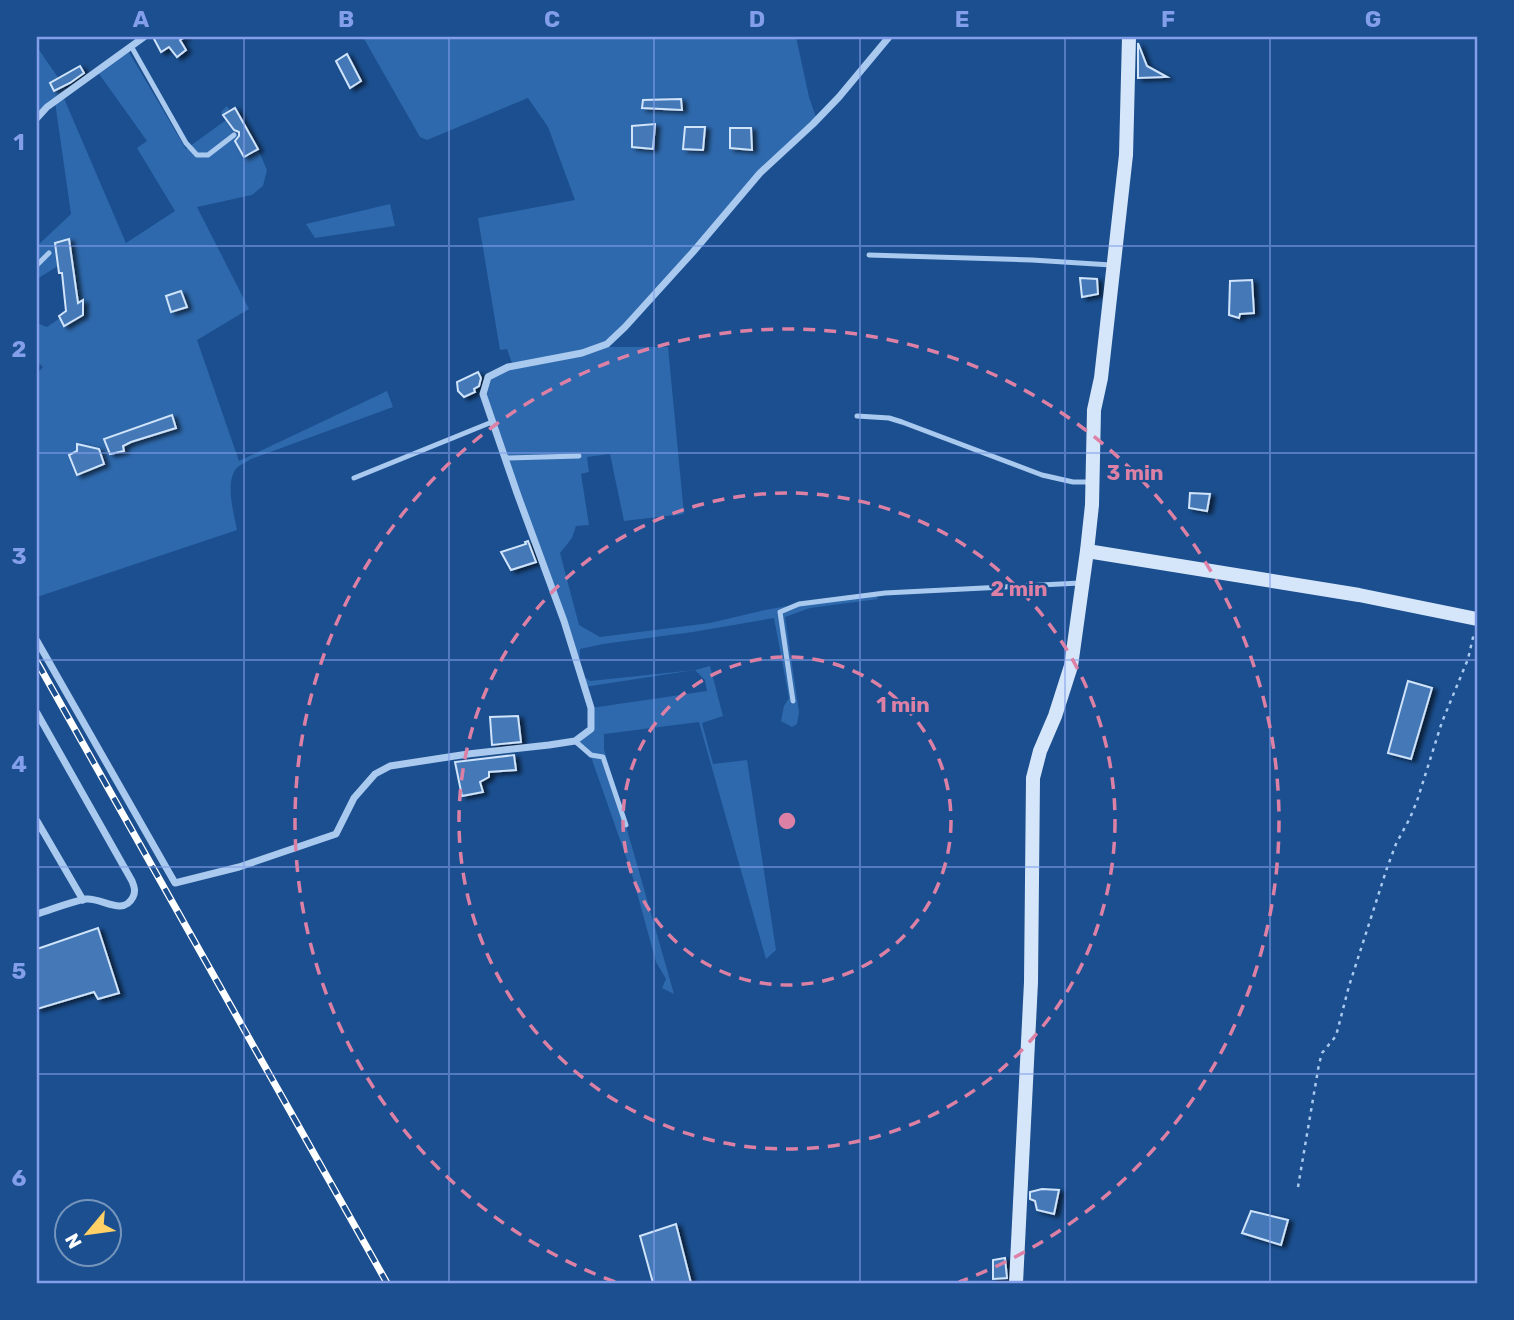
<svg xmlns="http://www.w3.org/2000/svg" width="1514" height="1320" viewBox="0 0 1514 1320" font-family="Rubik,sans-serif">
<defs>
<filter id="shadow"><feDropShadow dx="4.5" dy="2.5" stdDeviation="2" flood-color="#0009"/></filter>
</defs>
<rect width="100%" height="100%" fill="#1b4f8f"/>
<g fill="#2e69ad">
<path d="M363 37H796L809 97 817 120 760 173 606 347H668L684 514 624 521 610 454 587 457 589 472 581 474 589 525 576 526 572 538 560 553 579 625 600 637 710 623 765 610 799 604 875 594 878 599 810 608 785 617 799 712 797 724 792 727 781 721 784 706 789 698 774 618 693 632 603 644 580 649 579 673 590 681 695 670 710 666 723 716 702 723 713 764 747 760 776 950 766 959 699 722 604 734V749L674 994 662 988 666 979 656 962 631 871 591 757 575 741 591 729V708L707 691 705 680 695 670 584 687 483 394 488 377 513 366 507 349 500 350 478 218 575 200 548 127 528 98 427 140 420 137Z"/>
<path d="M37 47 68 92 63 96 126 243 175 211 137 148 147 141 97 71 127 49 186 149 226 120 221 112 227 106 230 111 235 108 258 149 267 170 263 186 252 195 197 207 249 309 197 340 239 461 387 391 393 407 251 459C247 462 239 465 236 469 225 483 234 514 237 530L37 597V374L43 367 37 361V321L39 324 47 327 60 318 65 326 82 315V301L78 303 68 239 55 243 58 266 37 279V246L71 214 55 102 37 118Z"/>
<path d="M390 204 395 226 315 238 306 224Z"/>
</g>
<g fill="#4478b7" stroke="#cfe3fa" stroke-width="2" filter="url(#shadow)">
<path d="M153 37H185L180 40 186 50 177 57 169 47 161 52Z"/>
<path d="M1138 43 1147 66 1167 77 1138 78Z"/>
<path d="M347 54 361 81 350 88 336 61Z"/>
<path d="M80 66 84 73 70 83 54 91 50 83Z"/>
<path d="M681 99 682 110 642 108 643 100Z"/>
<path d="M235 108 258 149 244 157 235 141 239 136V132L234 130 223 115Z"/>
<path d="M655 124 653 149 632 147V126Z"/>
<path d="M685 127H705L703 150 683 149Z"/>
<path d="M730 128H751L752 150 730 148Z"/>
<path d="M69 239 78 303 83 300V315L64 326 59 316 66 311 62 273H59L55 243Z"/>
<path d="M1080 278 1097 279 1098 294 1082 297Z"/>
<path d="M1252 280 1254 313 1240 314 1239 318 1229 315 1230 281Z"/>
<path d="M181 291 187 307 171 312 166 296Z"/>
<path d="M478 372 481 378 479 386 474 389 475 392 464 397 458 391 457 382Z"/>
<path d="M172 415 176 428 131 442 123 446 124 451 110 454 104 439Z"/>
<path d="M77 444 99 449 104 464 77 475 69 455 77 451Z"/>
<path d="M1190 493 1210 494 1207 511 1189 508Z"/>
<path d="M528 541 536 562 511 570 501 552 526 544 525 542Z"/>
<path d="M1408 681 1432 688 1411 759 1388 753Z"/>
<path d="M518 716 521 742 492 745 490 717Z"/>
<path d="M514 755 516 770 489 772V777L480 782 483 792 462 796 455 762Z"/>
<path d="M98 928 119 993 98 999 94 992 37 1009V949Z"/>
<path d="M1042 1189 1059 1190 1054 1214 1037 1210 1035 1201 1030 1199V1192Z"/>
<path d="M1251 1211 1288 1220 1281 1245 1242 1233Z"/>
<path d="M676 1224 691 1283H653L640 1236Z"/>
<path d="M1005 1258 1007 1278 993 1279V1260Z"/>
</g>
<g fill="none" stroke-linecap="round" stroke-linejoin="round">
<path stroke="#a9c9ee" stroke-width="2.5" stroke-dasharray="3.5 5" stroke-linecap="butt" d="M1298 1187 1319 1064 1322 1053 1336 1036 1349 986 1387 868 1396 844 1410 818 1417 801 1442 722 1468 659 1474 633"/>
<g stroke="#a9c9ee" stroke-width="5">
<path d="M131 46 186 143 197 155H208L234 135"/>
<path d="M869 255 1032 260 1111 265"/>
<path d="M37 265 49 253"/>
<path d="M857 416 889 418 902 422 1042 475 1073 482H1092"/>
<path d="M505 458 579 456"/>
<path d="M354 478 492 422"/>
<path d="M793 701 780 612 799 604 885 593 1080 583"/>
<path d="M575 741 591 755 603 757 626 825"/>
</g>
<g stroke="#a9c9ee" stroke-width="7">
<path d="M37 118 47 107 144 37"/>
<path d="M37 641 175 883 239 867 336 834 354 798 375 774 390 766 468 754 549 745 575 741 591 729V708L564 621 517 493 483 394 488 377 508 367 582 353 607 344 625 327 693 252 760 173 813 124 839 97 889 37"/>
<path d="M37 713 132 881C134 886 136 891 133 897 123 917 101 897 86 899 70 902 53 909 37 914"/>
<path d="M37 821 83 900"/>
</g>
<g stroke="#d6e6fa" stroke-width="14">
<path d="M1087 551 1359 595 1477 619"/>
<path d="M1016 1283 1031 982 1033 778 1040 751 1055 716 1071 666 1087 551 1092 505 1094 410 1101 378 1126 155 1129 37"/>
</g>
<defs>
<path id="rail" d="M37 662 387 1283"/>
</defs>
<use href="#rail" stroke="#fff" stroke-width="7"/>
<use href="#rail" stroke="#1b4f8f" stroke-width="4.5" stroke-dasharray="13" stroke-linecap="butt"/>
</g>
<path fill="none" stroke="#839eea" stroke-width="2" stroke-opacity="0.55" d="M244 37V1283M449 37V1283M654 37V1283M860 37V1283M1065 37V1283M1270 37V1283M37 246H1477M37 453H1477M37 660H1477M37 867H1477M37 1074H1477"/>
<g fill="none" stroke="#dd80a5" stroke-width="3.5" stroke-dasharray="12 9">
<circle cx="787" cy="821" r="164"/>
<circle cx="787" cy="821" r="328"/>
<path d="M615 1282A492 492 0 1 1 959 1282"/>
</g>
<circle cx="787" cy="821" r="10" fill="#dd80a5" stroke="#1b4f8f" stroke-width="3.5"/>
<g font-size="21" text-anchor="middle" font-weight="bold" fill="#dd80a5" stroke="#1b4f8f" stroke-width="5" stroke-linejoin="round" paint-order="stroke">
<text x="1135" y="480">3 min</text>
<text x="1019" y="596">2 min</text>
<text x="903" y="712">1 min</text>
</g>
<rect width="1514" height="1320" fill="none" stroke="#1b4f8f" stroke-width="77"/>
<g transform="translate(88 1233) rotate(241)"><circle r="33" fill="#1b4f8f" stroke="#7695bc" stroke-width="2"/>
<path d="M0-5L12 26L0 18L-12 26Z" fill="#ffd166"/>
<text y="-10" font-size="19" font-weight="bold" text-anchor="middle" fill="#ffffff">N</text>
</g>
<rect x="38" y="38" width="1438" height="1244" fill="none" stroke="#839eea" stroke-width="2.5"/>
<g font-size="23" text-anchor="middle" font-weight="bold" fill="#839eea">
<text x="141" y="27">A</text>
<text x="346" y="27">B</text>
<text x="552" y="27">C</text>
<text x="757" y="27">D</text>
<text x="962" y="27">E</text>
<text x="1168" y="27">F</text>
<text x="1373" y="27">G</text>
<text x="19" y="150">1</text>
<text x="19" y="357">2</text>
<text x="19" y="564">3</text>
<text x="19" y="772">4</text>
<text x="19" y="979">5</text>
<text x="19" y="1186">6</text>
</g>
</svg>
